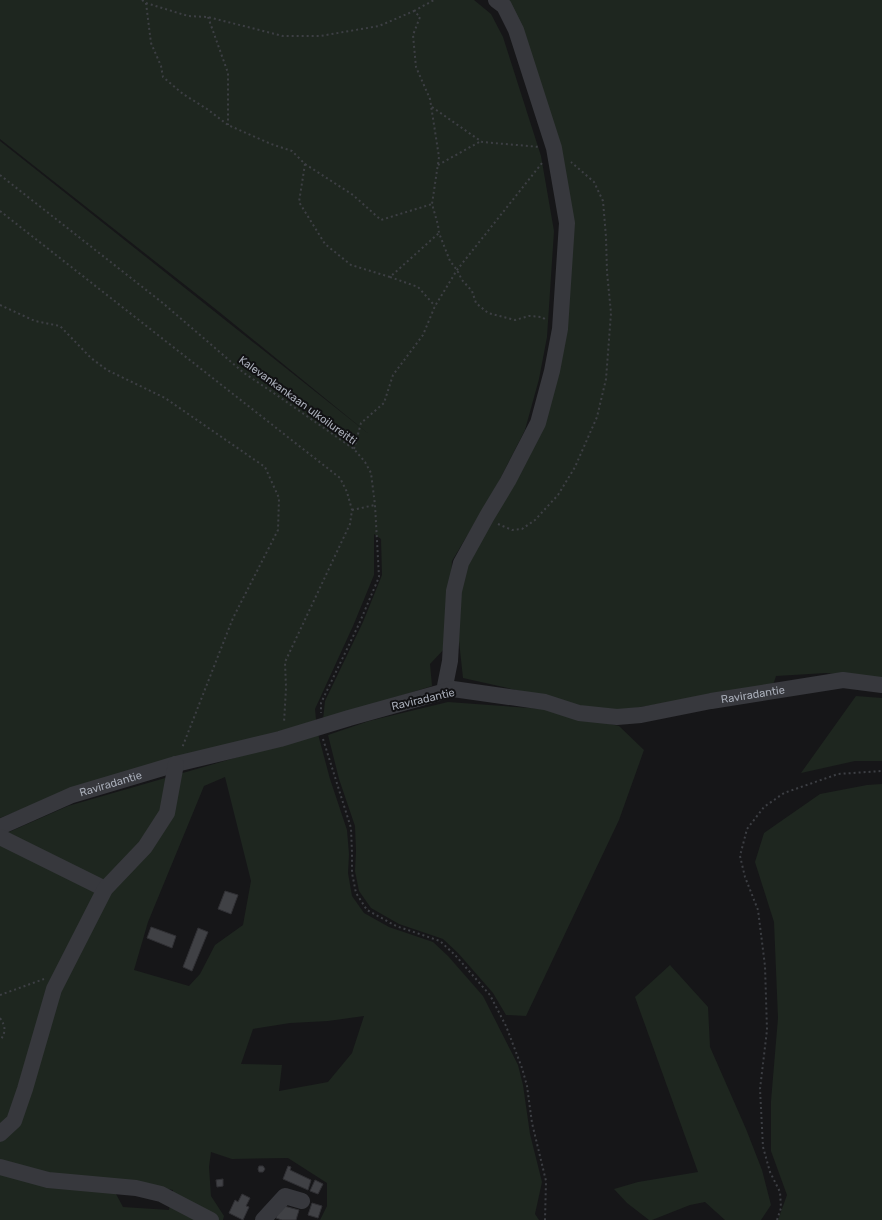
<svg xmlns="http://www.w3.org/2000/svg" width="882" height="1220" viewBox="0 0 882 1220" font-family="Rubik,sans-serif">
<rect width="100%" height="100%" fill="#161618"/>
<g fill="#1e261f" fill-rule="evenodd">
<path d="M0 0H474L491 14 503 37 541 156 554 231 547 337 539 379 525 430 495 489 452 561 447 646 430 664 432 686 323 720 325 701 363 622 382 575 381 539 374 534V575L353 626 315 709 316 720 271 735 90 782 0 818V141L370 435 218 311 0 139Z"/>
<path d="M506 0H882V679L826 673 776 676 773 685 617 711 580 707 525 692 463 678 458 632 462 584 466 565 543 424 572 223Z"/>
<path d="M856 696 882 698V761H855L801 773Z"/>
<path d="M448 702 544 709 619 726 644 750 619 820 526 1016 506 1015 493 993 458 953 443 939 399 924 371 908 359 891 355 871 356 851 355 826 339 779 328 735 369 721Z"/>
<path d="M318 734 330 779 347 830 349 854 348 873 352 896 364 913 389 927 433 942 448 956 483 996 518 1065 523 1085 530 1134 542 1182 535 1214 539 1220H320L327 1206V1183L288 1158 232 1159 211 1152 209 1167 211 1196 224 1216 223 1220H0V836L68 806ZM225 777 251 881 243 925 215 945 200 974 189 986 134 970 148 922 204 786ZM364 1016 352 1053 328 1082 279 1091 282 1065 241 1064 253 1029 290 1023 328 1021ZM109 1181 173 1190 169 1210 123 1207Z"/>
<path d="M882 784V1220H778L787 1195 771 1151V1101L778 1018 774 922 755 862 764 833 820 794 867 785Z"/>
<path d="M670 965 708 1007 710 1047 746 1129 762 1170 771 1205 761 1220H725L705 1202 690 1205 652 1220H649L627 1203 614 1189 638 1182 698 1172 635 997Z"/>
</g>
<g fill="#404145" stroke="#303034">
<path d="M225 891 238 895 231 914 218 909Z"/>
<path d="M151 927 176 936 172 948 147 938Z"/>
<path d="M198 928 208 932 192 971 183 967Z"/>
<path d="M259 1166H263L265 1169 263 1172H259L258 1169Z"/>
<path d="M288 1166 291 1167 290 1170 311 1180 308 1190 283 1179Z"/>
<path d="M223 1179V1186L217 1187 216 1180Z"/>
<path d="M315 1180 323 1184 318 1194 310 1191Z"/>
<path d="M242 1194 250 1198 246 1206 249 1207 243 1220 229 1213 235 1200 238 1202Z"/>
<path d="M312 1203 322 1206 318 1218 308 1215Z"/>
<path d="M280 1205 299 1210 296 1220H282L276 1218Z"/>
</g>
<g fill="none" stroke-linecap="round" stroke-linejoin="round">
<g stroke="#3d3f44" stroke-width="2" stroke-dasharray="2 3" stroke-linecap="butt">
<path d="M142 0 146 3 188 16 208 17 283 36H320L379 26 414 11 420 17 413 35 416 67 430 99 439 157 432 204 438 225 439 233 450 261 457 270 462 280 472 291 476 303 488 313 515 320 529 316 542 317 546 320"/>
<path d="M146 3 151 43 161 66 163 77 183 94 207 109 228 125 271 144 292 151 305 164 299 202 325 244 351 265 390 277 439 233"/>
<path d="M414 11 434 0"/>
<path d="M208 17 228 73V125"/>
<path d="M432 107 482 142 540 147"/>
<path d="M305 164 353 195 381 220 432 204"/>
<path d="M438 165 481 141"/>
<path d="M0 175 164 304 244 373 278 396 354 449 365 462 371 473 375 505 379 577 359 624 321 703V713"/>
<path d="M0 211 340 478 347 492 352 510 350 524 285 662 286 688 284 723"/>
<path d="M390 277 418 287 435 306"/>
<path d="M0 305 35 321 60 326 91 358 107 370 165 398 265 467 279 498 278 530 233 618 182 748"/>
<path d="M354 449 361 423 384 403 393 375 423 335 435 306 457 270 542 163"/>
<path d="M352 510 375 505"/>
<path d="M498 524 512 530 522 529 535 520 558 495 575 467 597 417 606 379 611 313 607 272 606 237 603 201 594 182 571 162"/>
<path d="M323 739 351 828 352 853V873L356 893 367 910 396 926 440 941 455 955 490 995 506 1026 522 1068 527 1086 532 1123 546 1181 545 1220"/>
<path d="M0 995 44 979"/>
<path d="M0 1018C6 1027 6 1032 0 1041"/>
<path d="M777 1220 781 1208 780 1192 770 1172 763 1147 760 1089 767 1030 765 966 758 910 745 877 740 856 747 829 764 807 784 793 838 774 882 771"/>
</g>
<g stroke="#37383d" stroke-width="16">
<path d="M444 691 450 661 454 591 461 563 487 516 508 481 538 423 552 371 560 329 567 223 554 148 516 30 504 6 496 0"/>
<path id="s1" d="M0 827 72 795 176 764 280 739 349 718 453 689 545 702 579 713 617 717 641 715 711 701 843 680 882 685"/>
<path d="M0 837 105 889"/>
<path d="M0 1134 14 1121 25 1089 54 989 105 889 145 847 167 813 176 764"/>
<path d="M0 1167 48 1180 136 1188 161 1194 211 1220"/>
<path d="M263 1220 285 1196 302 1201"/>
</g>
</g>
<g text-anchor="middle" stroke-width="4" stroke-linejoin="round" paint-order="stroke">
<g font-size="11" fill="#a8adb8" stroke="#111113">
<text transform="translate(298 400) rotate(36)" y="4">Kalevankankaan ulkoilureitti</text>
<text dy="4" stroke="none"><textPath href="#s1" startOffset="779">Raviradantie</textPath></text>
<text transform="translate(423 699) rotate(-13)" y="4">Raviradantie</text>
<text dy="4" stroke="none"><textPath href="#s1" startOffset="119">Raviradantie</textPath></text>
</g>
</g>
</svg>
